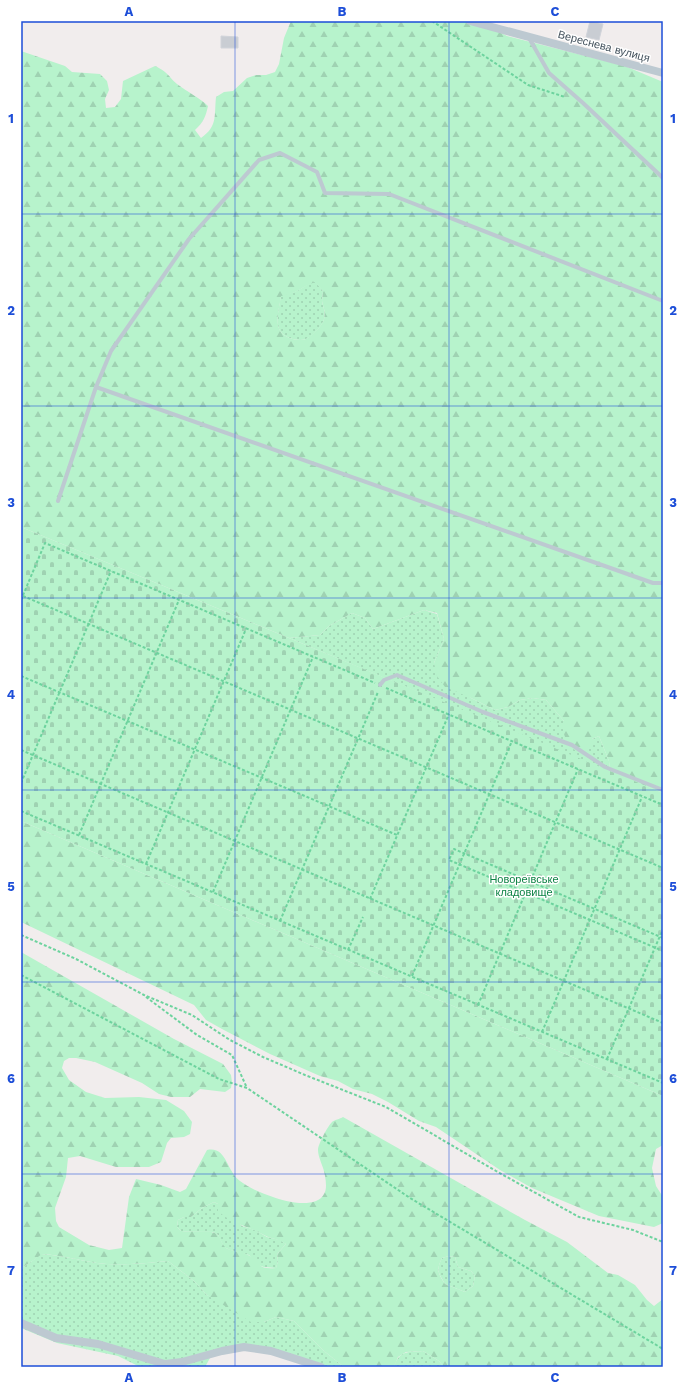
<svg xmlns="http://www.w3.org/2000/svg" width="684" height="1388" viewBox="0 0 684 1388" font-family="'Work Sans',sans-serif">
<defs>
<pattern id="grass-dots" width="8" height="8" patternUnits="userSpaceOnUse"><rect width="8" height="8" fill="#b7f3cc"/><path d="M2 2h.1M6 6h.1" fill="none" stroke="#9fd2b2" stroke-width="1.8" stroke-linecap="round"/></pattern>
<pattern id="forest-firs" width="22" height="20" patternUnits="userSpaceOnUse"><rect width="22" height="20" fill="#b7f3cc"/><path d="M5 1l3.5 6h-7zM16 11l3.5 6h-7z" fill="#9fd2b2"/></pattern>
<pattern id="cemetery-stones" width="16" height="16" patternUnits="userSpaceOnUse"><rect width="16" height="16" fill="#b7f3cc"/><path d="M2 7V4a2 2 0 0 1 4 0v3zM10 15v-3a2 2 0 0 1 4 0v3z" fill="#9fd2b2"/></pattern>
</defs>
<rect width="100%" height="100%" fill="#f1eded"/>
<g fill="url(#grass-dots)">
<path d="M315 281 323 291C323 294 322 298 322 301 323 308 326 310 324 319 323 325 312 337 306 339 299 342 285 338 281 332 274 323 280 305 281 295 296 294 302 287 315 281Z"/>
<path d="M424 610 437 614 444 639 434 663 471 698 495 710 508 707 520 700 533 698 546 700 564 721V734L592 739 599 736 609 761 610 772 289 638 320 635 329 626 352 613 365 618 373 629Z"/>
<path d="M214 1202 218 1204 242 1226 255 1230 267 1237 280 1240 286 1244 277 1254 278 1261 276 1268 264 1267 258 1265 249 1255 230 1250 224 1247 218 1235 213 1232 181 1231 177 1227 178 1220 184 1217H191L202 1208Z"/>
<path d="M41 1254C60 1255 78 1260 97 1263 118 1266 147 1263 168 1261L194 1281 207 1295 264 1322 276 1317 294 1321 324 1351 344 1367H307L298 1362 255 1349H215L205 1367H140L118 1356 57 1343 21 1328V1268L31 1262Z"/>
<path d="M449 1256 455 1257 458 1267 471 1271 475 1276 473 1286 465 1292 445 1284C438 1272 436 1270 442 1258Z"/>
<path d="M423 1351 439 1361 444 1367H394C399 1350 409 1352 423 1351Z"/>
</g>
<g fill="url(#forest-firs)" fill-rule="evenodd">
<path d="M291 21H470L490 27 507 36 625 66 663 82V793L610 772 609 761 599 736 592 739V747L580 753 568 746 564 734V721L546 700 533 698 520 700 508 707 495 710 471 698 445 687 437 676 434 663 444 639 437 613 424 610 373 629 365 618 352 613 329 626 320 635 289 638 21 527V51L65 66 72 72 100 74 107 81 109 90 105 99 106 108 115 107 121 99 123 81 155 66C168 72 168 76 177 84 187 92 199 97 208 106 206 116 203 123 195 130L201 138C218 126 214 116 216 97L224 92 233 91 247 78 256 75H266L275 72 279 64 284 38ZM315 282 323 291C323 294 322 298 322 301 323 308 326 310 324 319 323 325 312 336 306 339 299 342 285 338 281 332 274 323 280 306 281 296 296 294 302 287 315 282Z"/>
<path d="M21 821 663 1096V1145L656 1149 652 1168 656 1186 663 1197V1223L654 1227 599 1216 532 1188 500 1170 436 1127 419 1121 388 1102 372 1094 353 1089 338 1081 320 1076 270 1054 222 1029 206 1020 194 1005 21 922Z"/>
<path d="M21 952 174 1039 223 1064 231 1075 232 1082 231 1088 225 1092 200 1089 190 1097H171L159 1094 142 1083 95 1062 76 1058H69L64 1061 62 1068 69 1080 86 1092 105 1098 139 1097 166 1100 184 1111 192 1122 190 1134 184 1137 171 1138 167 1143 161 1162 149 1167H116L80 1156 68 1158 66 1177 55 1208 56 1221 59 1227 89 1245 109 1250 122 1248 129 1197 136 1179 161 1185 180 1192 186 1189 207 1150C227 1146 226 1171 240 1181 249 1188 261 1193 273 1197 285 1202 317 1209 324 1194 327 1189 326 1182 325 1176 324 1167 318 1158 318 1150 318 1144 328 1126 332 1122 334 1120 340 1119 343 1117L525 1220 567 1242 608 1273 618 1275 635 1285 647 1300 654 1306 663 1299V1367H444L439 1361 423 1351 406 1352 398 1357 394 1367H344L324 1351 294 1321 276 1317 264 1322H251L207 1295 194 1281 168 1261C147 1263 118 1266 97 1263 78 1260 60 1255 42 1254L31 1262 21 1268ZM214 1202 218 1204V1211C229 1221 241 1225 254 1230 259 1232 263 1235 268 1237 275 1239 280 1240 286 1244L277 1254 278 1261 276 1268C257 1270 262 1263 250 1256 243 1251 233 1252 226 1248 221 1244 221 1236 215 1233 207 1230 190 1232 181 1231L177 1227 178 1220 184 1217H191L202 1208ZM449 1256 455 1257 458 1267 471 1271 475 1276 473 1286 465 1292 445 1284C438 1273 436 1270 442 1258Z"/>
</g>
<path fill="url(#cemetery-stones)" d="M21 527 663 793V1096L21 821Z"/>
<g fill="#c9cdd3" stroke="#d1d4da">
<path d="M590 21 603 24 599 40 586 37Z"/>
<path d="M221 36 238 37V48H221Z"/>
</g>
<g fill="none" stroke-linecap="round" stroke-linejoin="round">
<g stroke="#6dd39e" stroke-width="2" stroke-dasharray="3 2" stroke-linecap="butt">
<path d="M432 21 528 85 565 97"/>
<path d="M23 596 663 868"/>
<path d="M21 600 45 543 375 683"/>
<path d="M21 676 397 835"/>
<path d="M386 688 663 805"/>
<path d="M21 750 663 1023"/>
<path d="M21 783 111 571"/>
<path d="M21 811 663 1083"/>
<path d="M79 835 179 600"/>
<path d="M146 864 246 629"/>
<path d="M213 892 313 657"/>
<path d="M370 899 449 714"/>
<path d="M280 921 378 692"/>
<path d="M21 935 76 959 144 995 192 1015 230 1040 263 1057 305 1075 386 1107 496 1171 579 1217 633 1230 663 1242"/>
<path d="M663 938 454 849 449 860 663 951"/>
<path d="M348 950 363 917"/>
<path d="M21 975 219 1079 247 1088 410 1198 663 1349"/>
<path d="M412 976 512 741"/>
<path d="M146 997 197 1035 232 1055 247 1088"/>
<path d="M478 1005 578 769"/>
<path d="M542 1032 642 797"/>
<path d="M607 1059 663 929"/>
</g>
<g stroke="#bdc9d1" stroke-width="4">
<path d="M529 38 549 73 583 103 663 178"/>
<path d="M96 387 653 583H663"/>
<path d="M58 501 96 387 111 351 189 239 259 160 280 153 317 172 325 193 389 194 663 301"/>
<path d="M380 685 384 680 397 675 483 712 572 745 605 767 663 790"/>
</g>
<g stroke="#bdc9d1" stroke-width="8">
<path d="M470 21 663 73"/>
<path d="M21 1323 56 1338 98 1344 165 1364 182 1362 222 1351 244 1347 271 1351 321 1367"/>
</g>
</g>
<path fill="none" stroke="#1d4ed8" stroke-width="1" stroke-opacity="0.55" d="M235 21V1367M449 21V1367M21 214H663M21 406H663M21 598H663M21 790H663M21 982H663M21 1174H663"/>
<g text-anchor="middle" stroke-width="3" stroke-linejoin="round" paint-order="stroke">
<g font-size="11" fill="#44525d" stroke="#fff">
<text transform="translate(604 46) rotate(15)" y="4">Вереснева вулиця</text>
</g>
<g font-size="11" fill="#0f8446" stroke="#fff">
<text x="524" y="883">Новореївське<tspan x="524" dy="13">кладовище</tspan></text>
</g>
</g>
<rect width="684" height="1388" fill="none" stroke="#ffffff" stroke-width="44"/>
<rect x="22" y="22" width="640" height="1344" fill="none" stroke="#1d4ed8" stroke-width="1.5"/>
<g font-size="13" text-anchor="middle" font-weight="bold" fill="#1d4ed8">
<text x="129" y="16">A</text>
<text x="342" y="16">B</text>
<text x="555" y="16">C</text>
<text x="11" y="123">1</text>
<text x="673" y="123">1</text>
<text x="11" y="315">2</text>
<text x="673" y="315">2</text>
<text x="11" y="507">3</text>
<text x="673" y="507">3</text>
<text x="11" y="699">4</text>
<text x="673" y="699">4</text>
<text x="11" y="891">5</text>
<text x="673" y="891">5</text>
<text x="11" y="1083">6</text>
<text x="673" y="1083">6</text>
<text x="11" y="1275">7</text>
<text x="673" y="1275">7</text>
<text x="129" y="1382">A</text>
<text x="342" y="1382">B</text>
<text x="555" y="1382">C</text>
</g>
</svg>
